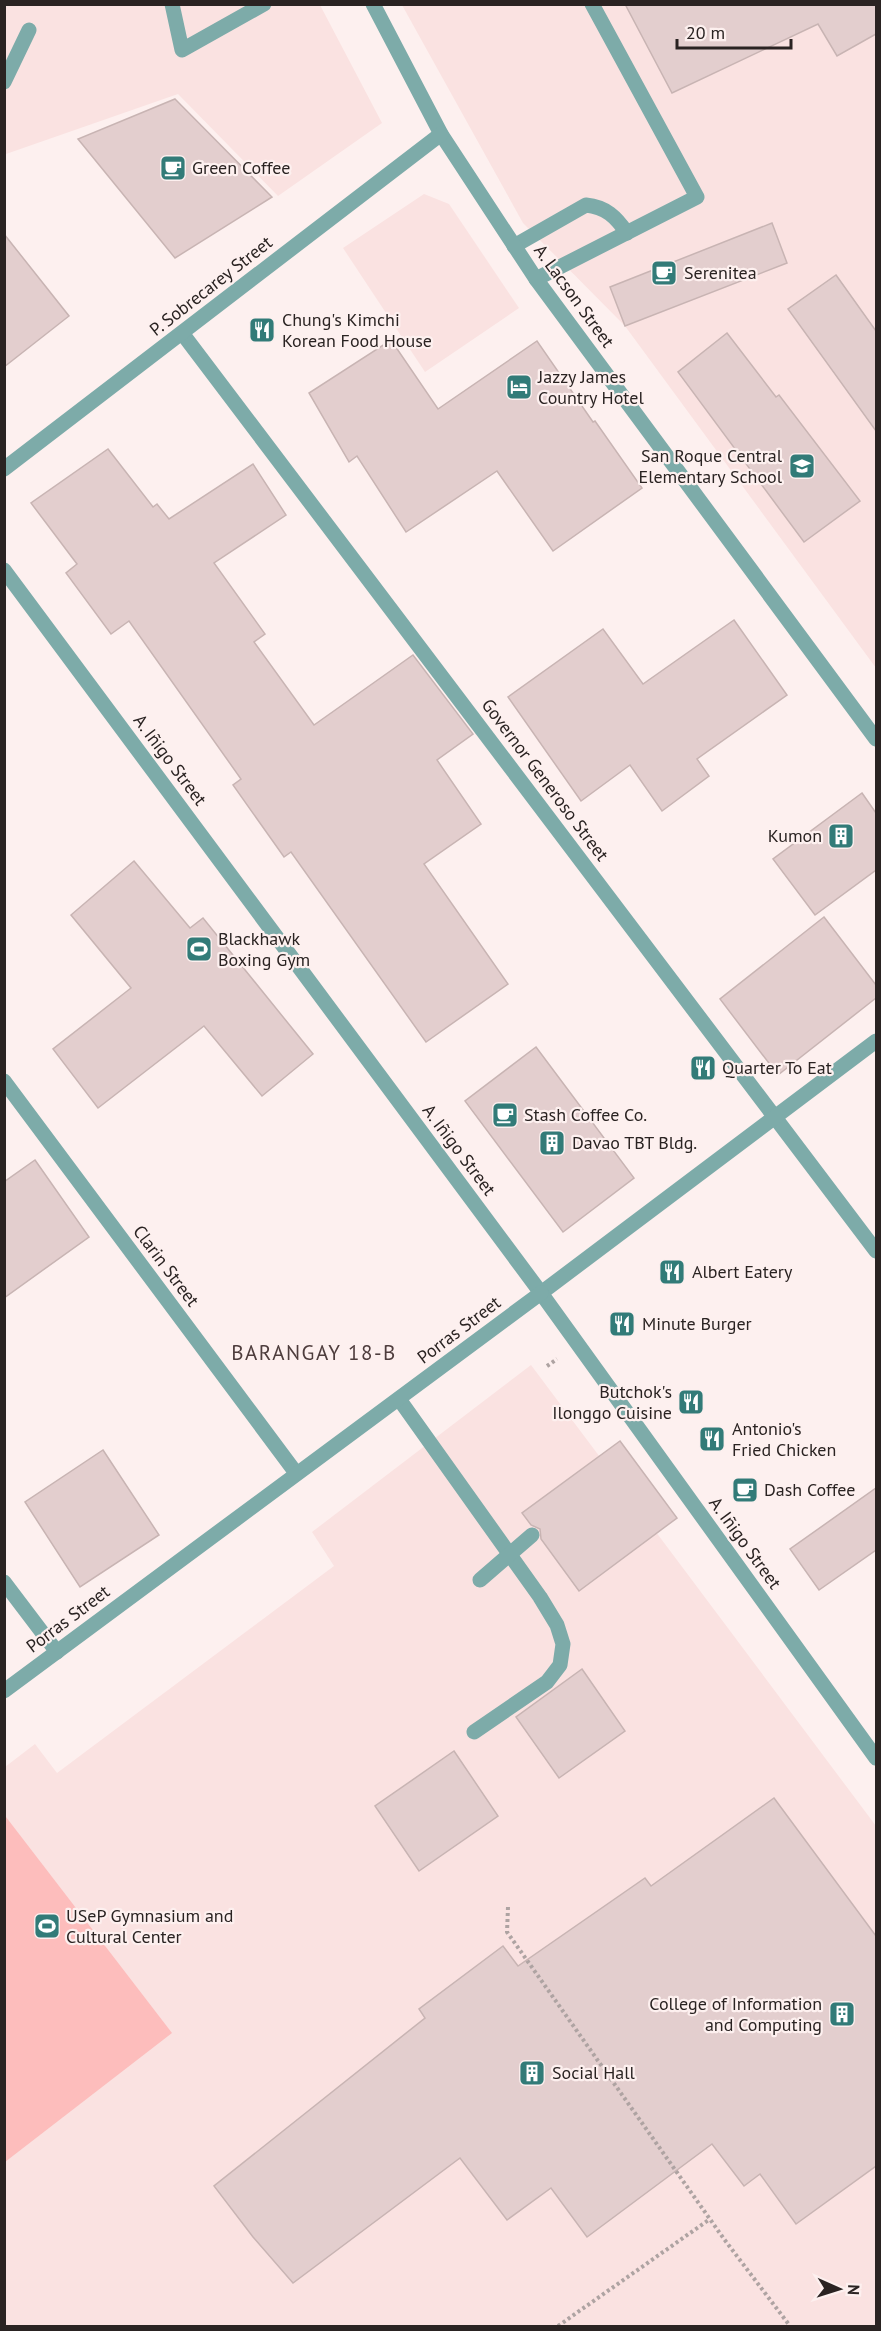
<svg xmlns="http://www.w3.org/2000/svg" width="881" height="2331" viewBox="0 0 881 2331" font-family="'PT Sans',sans-serif">
<rect width="100%" height="100%" fill="#fdf0ef"/>
<g fill="#fae2e1">
<path d="M4 5H320L382 123 278 196 178 94 6 154 4 149Z"/>
<path d="M402 5H876V668L625 326 523 223Z"/>
<path d="M424 194 449 204 519 308 425 372 343 248Z"/>
<path d="M531 1365 876 1826V2326H5V1767L35 1744 57 1773 334 1566 312 1532Z"/>
</g>
<path fill="#fdbdbc" d="M6 1817 172 2033 5 2162 4 1819Z"/>
<g fill="#e3cece" stroke="#c8b4b3" stroke-width="1.5">
<path d="M625 4H876V34L837 56 818 24 672 93Z"/>
<path d="M175 99 272 197 175 258 78 139Z"/>
<path d="M772 223 787 263 625 326 610 287Z"/>
<path d="M4 234 69 316 4 367Z"/>
<path d="M836 275 876 331V431L788 309Z"/>
<path d="M727 333 776 397 779 395 860 501 804 542 678 372Z"/>
<path d="M391 340 438 409 537 341 593 422 595 421 642 488 553 551 497 471 406 532 357 456 349 462 309 393Z"/>
<path d="M108 449 153 507 157 504 169 519 253 464 286 515 214 563 265 634 254 642 314 725 413 655 473 734 437 760 481 824 424 864 508 984 426 1042 291 852 284 857 233 785 241 779 129 621 111 634 66 573 77 564 31 503Z"/>
<path d="M734 620 787 695 697 759 709 776 662 811 630 765 581 801 508 697 603 629 643 684Z"/>
<path d="M862 793 876 813V870L815 915 773 859Z"/>
<path d="M134 861 190 928 203 918 313 1054 262 1096 204 1026 98 1108 53 1049 131 988 71 915Z"/>
<path d="M824 917 876 985V998L778 1075 720 999Z"/>
<path d="M536 1047 634 1178 563 1232 465 1101Z"/>
<path d="M35 1160 89 1237 4 1298V1182Z"/>
<path d="M620 1441 677 1518 579 1591 541 1539 540 1529 531 1525 522 1513Z"/>
<path d="M103 1450 159 1535 80 1587 25 1502Z"/>
<path d="M876 1488V1550L819 1590 790 1549Z"/>
<path d="M582 1669 625 1731 559 1778 516 1717Z"/>
<path d="M454 1751 498 1816 419 1871 375 1806Z"/>
<path d="M774 1798 876 1936V2166L796 2224 760 2174 744 2186 712 2144 587 2237 551 2188 507 2220 460 2158 293 2283 253 2237 214 2186 425 2018 419 2009 503 1946 518 1966 645 1878 651 1886Z"/>
</g>
<g fill="none" stroke-linecap="round" stroke-linejoin="round">
<g stroke="#aea3a2" stroke-width="4" stroke-dasharray="3 3" stroke-linecap="butt">
<path d="M547 1366 557 1359"/>
<path d="M508 1907 507 1932 724 2239 790 2326"/>
<path d="M558 2326 710 2219"/>
</g>
<g stroke="#7daba9" stroke-width="15">
<path d="M172 4 182 50 264 4"/>
<path d="M4 82 29 30"/>
<path d="M514 246 586 205C606 207 616 217 627 233"/>
<path d="M536 279 697 197 592 4"/>
<path d="M399 1399 540 1597 557 1625 563 1644 560 1665 547 1682 474 1732"/>
<path d="M480 1580 532 1535"/>
</g>
<g stroke="#7daba9" stroke-width="15">
<path d="M373 4 441 134 536 279 876 739"/>
<path d="M182 333 876 1251"/>
<path d="M4 469 441 134"/>
<path d="M4 1081 296 1473"/>
<path d="M541 1293 876 1041"/>
<path d="M4 1582 57 1652"/>
</g>
<g stroke="#7daba9" stroke-width="15">
<path d="M4 570 541 1293 876 1758"/>
<path d="M4 1691 541 1293"/>
</g>
</g>
<defs>
<symbol id="cafe-square" viewBox="-11 -11 22 22"><rect x="-9" y="-9" width="18" height="18" rx="4" fill="#327b78" stroke="#fdf0ef"/><path d="M-5.5-4.5H6V0H3Q3 3.5 0 3.5H-2.5Q-5.5 3.5-5.5 0ZM3-3.2v2h1.7v-2ZM-6 4.5H4V6H-6Z" fill="#fff"/></symbol>
<symbol id="restaurant-square" viewBox="-11 -11 22 22"><rect x="-9" y="-9" width="18" height="18" rx="4" fill="#327b78" stroke="#fdf0ef"/><path d="M-5-6h1v4h1v-4h1v4h1v-4h1v5L-1.5 .5V6h-2V.5L-5-1ZM5-6V6H3V1.5H1.5Q1.5-4 5-6Z" fill="#fff"/></symbol>
<symbol id="hotel-square" viewBox="-11 -11 22 22"><rect x="-9" y="-9" width="18" height="18" rx="4" fill="#327b78" stroke="#fdf0ef"/><path d="M-6-4.5h1.5V1H6V5H4.5V3h-9V5H-6ZM-4 0a1.8 1.8 0 1 1 3.6 0ZM.5 0V-2.5h3Q6-2.5 6 0Z" fill="#fff"/></symbol>
<symbol id="school-square" viewBox="-11 -11 22 22"><rect x="-9" y="-9" width="18" height="18" rx="4" fill="#327b78" stroke="#fdf0ef"/><path d="M0-5L7-2L0 1L-7-2ZM-4 1L0 2.5L4 1V4Q0 6-4 4Z" fill="#fff"/></symbol>
<symbol id="building-square" viewBox="-11 -11 22 22"><rect x="-9" y="-9" width="18" height="18" rx="4" fill="#327b78" stroke="#fdf0ef"/><path d="M-4-6H4V6H1V3H-1V6H-4ZM-2.5-4.3h1.7v1.8h-1.7ZM.8-4.3h1.7v1.8H.8ZM-2.5-1h1.7V.8h-1.7ZM.8-1h1.7V.8H.8Z" fill="#fff"/></symbol>
<symbol id="stadium-square" viewBox="-11 -11 22 22"><rect x="-9" y="-9" width="18" height="18" rx="4" fill="#327b78" stroke="#fdf0ef"/><path d="M0-5a6.5 5 0 1 0 0 10a6.5 5 0 1 0 0-10ZM-3.5-1.8h7v3.6h-7Z" fill="#fff"/></symbol>
</defs>
<g fill-rule="evenodd">
<use href="#cafe-square" x="158" y="153" width="30" height="30"/>
<use href="#cafe-square" x="649" y="258" width="30" height="30"/>
<use href="#restaurant-square" x="247" y="315" width="30" height="30"/>
<use href="#hotel-square" x="504" y="372" width="30" height="30"/>
<use href="#school-square" x="787" y="451" width="30" height="30"/>
<use href="#building-square" x="826" y="821" width="30" height="30"/>
<use href="#stadium-square" x="184" y="934" width="30" height="30"/>
<use href="#restaurant-square" x="688" y="1053" width="30" height="30"/>
<use href="#cafe-square" x="490" y="1100" width="30" height="30"/>
<use href="#building-square" x="537" y="1128" width="30" height="30"/>
<use href="#restaurant-square" x="657" y="1257" width="30" height="30"/>
<use href="#restaurant-square" x="607" y="1309" width="30" height="30"/>
<use href="#restaurant-square" x="676" y="1387" width="30" height="30"/>
<use href="#restaurant-square" x="697" y="1424" width="30" height="30"/>
<use href="#cafe-square" x="730" y="1475" width="30" height="30"/>
<use href="#stadium-square" x="32" y="1911" width="30" height="30"/>
<use href="#building-square" x="827" y="1999" width="30" height="30"/>
<use href="#building-square" x="517" y="2058" width="30" height="30"/>
</g>
<g text-anchor="middle" stroke-width="4.5" stroke-linejoin="round" paint-order="stroke">
<g font-size="18" fill="#2a2322" stroke="#fdf0ef" text-anchor="start">
<text x="192" y="174">Green Coffee</text>
<text x="684" y="279">Serenitea</text>
<text x="282" y="326">Chung's Kimchi<tspan x="282" dy="21">Korean Food House</tspan></text>
<text x="538" y="383">Jazzy James<tspan x="538" dy="21">Country Hotel</tspan></text>
<text x="782" y="462" text-anchor="end">San Roque Central<tspan x="782" dy="21">Elementary School</tspan></text>
<text x="822" y="842" text-anchor="end">Kumon</text>
<text x="218" y="945">Blackhawk<tspan x="218" dy="21">Boxing Gym</tspan></text>
<text x="722" y="1074">Quarter To Eat</text>
<text x="524" y="1121">Stash Coffee Co.</text>
<text x="572" y="1149">Davao TBT Bldg.</text>
<text x="692" y="1278">Albert Eatery</text>
<text x="642" y="1330">Minute Burger</text>
<text x="672" y="1398" text-anchor="end">Butchok's<tspan x="672" dy="21">Ilonggo Cuisine</tspan></text>
<text x="732" y="1435">Antonio's<tspan x="732" dy="21">Fried Chicken</tspan></text>
<text x="764" y="1496">Dash Coffee</text>
<text x="66" y="1922">USeP Gymnasium and<tspan x="66" dy="21">Cultural Center</tspan></text>
<text x="822" y="2010" text-anchor="end">College of Information<tspan x="822" dy="21">and Computing</tspan></text>
<text x="552" y="2079">Social Hall</text>
</g>
<g font-size="18" fill="#2a2322" stroke="#fdf0ef">
<text transform="translate(211 286) rotate(-38)" y="6">P. Sobrecarey Street</text>
<text transform="translate(574 296) rotate(54)" y="6">A. Lacson Street</text>
<text transform="translate(170 760) rotate(53)" y="6">A. Iñigo Street</text>
<text transform="translate(545 780) rotate(53)" y="6">Governor Generoso Street</text>
<text transform="translate(459 1150) rotate(53)" y="6">A. Iñigo Street</text>
<text transform="translate(166 1266) rotate(53)" y="6">Clarin Street</text>
<text transform="translate(459 1330) rotate(-37)" y="6">Porras Street</text>
<text transform="translate(745 1543) rotate(54)" y="6">A. Iñigo Street</text>
<text transform="translate(68 1619) rotate(-37)" y="6">Porras Street</text>
</g>
<g font-size="21" letter-spacing="1.5" fill="#4e3d3d" stroke="#fdf0ef">
<text x="314" y="1360">BARANGAY 18-B</text>
</g>
</g>
<rect width="881" height="2331" fill="none" stroke="#2a2322" stroke-width="12"/>
<g transform="translate(839 2289) rotate(93)" stroke="#fdf0ef" stroke-width="4.5" paint-order="stroke">
<path d="M0-4.5L10 22L0 15L-10 22Z" fill="#2a2322"/>
<text y="-9" font-size="16" font-weight="bold" text-anchor="middle" fill="#2a2322">N</text>
</g>
<path d="M677 39v9h114v-9" fill="none" stroke="#2a2322" stroke-width="3"/>
<text x="686" y="39" font-size="18" fill="#2a2322" stroke="#fdf0ef" stroke-width="4.5" paint-order="stroke">20 m</text>
</svg>
